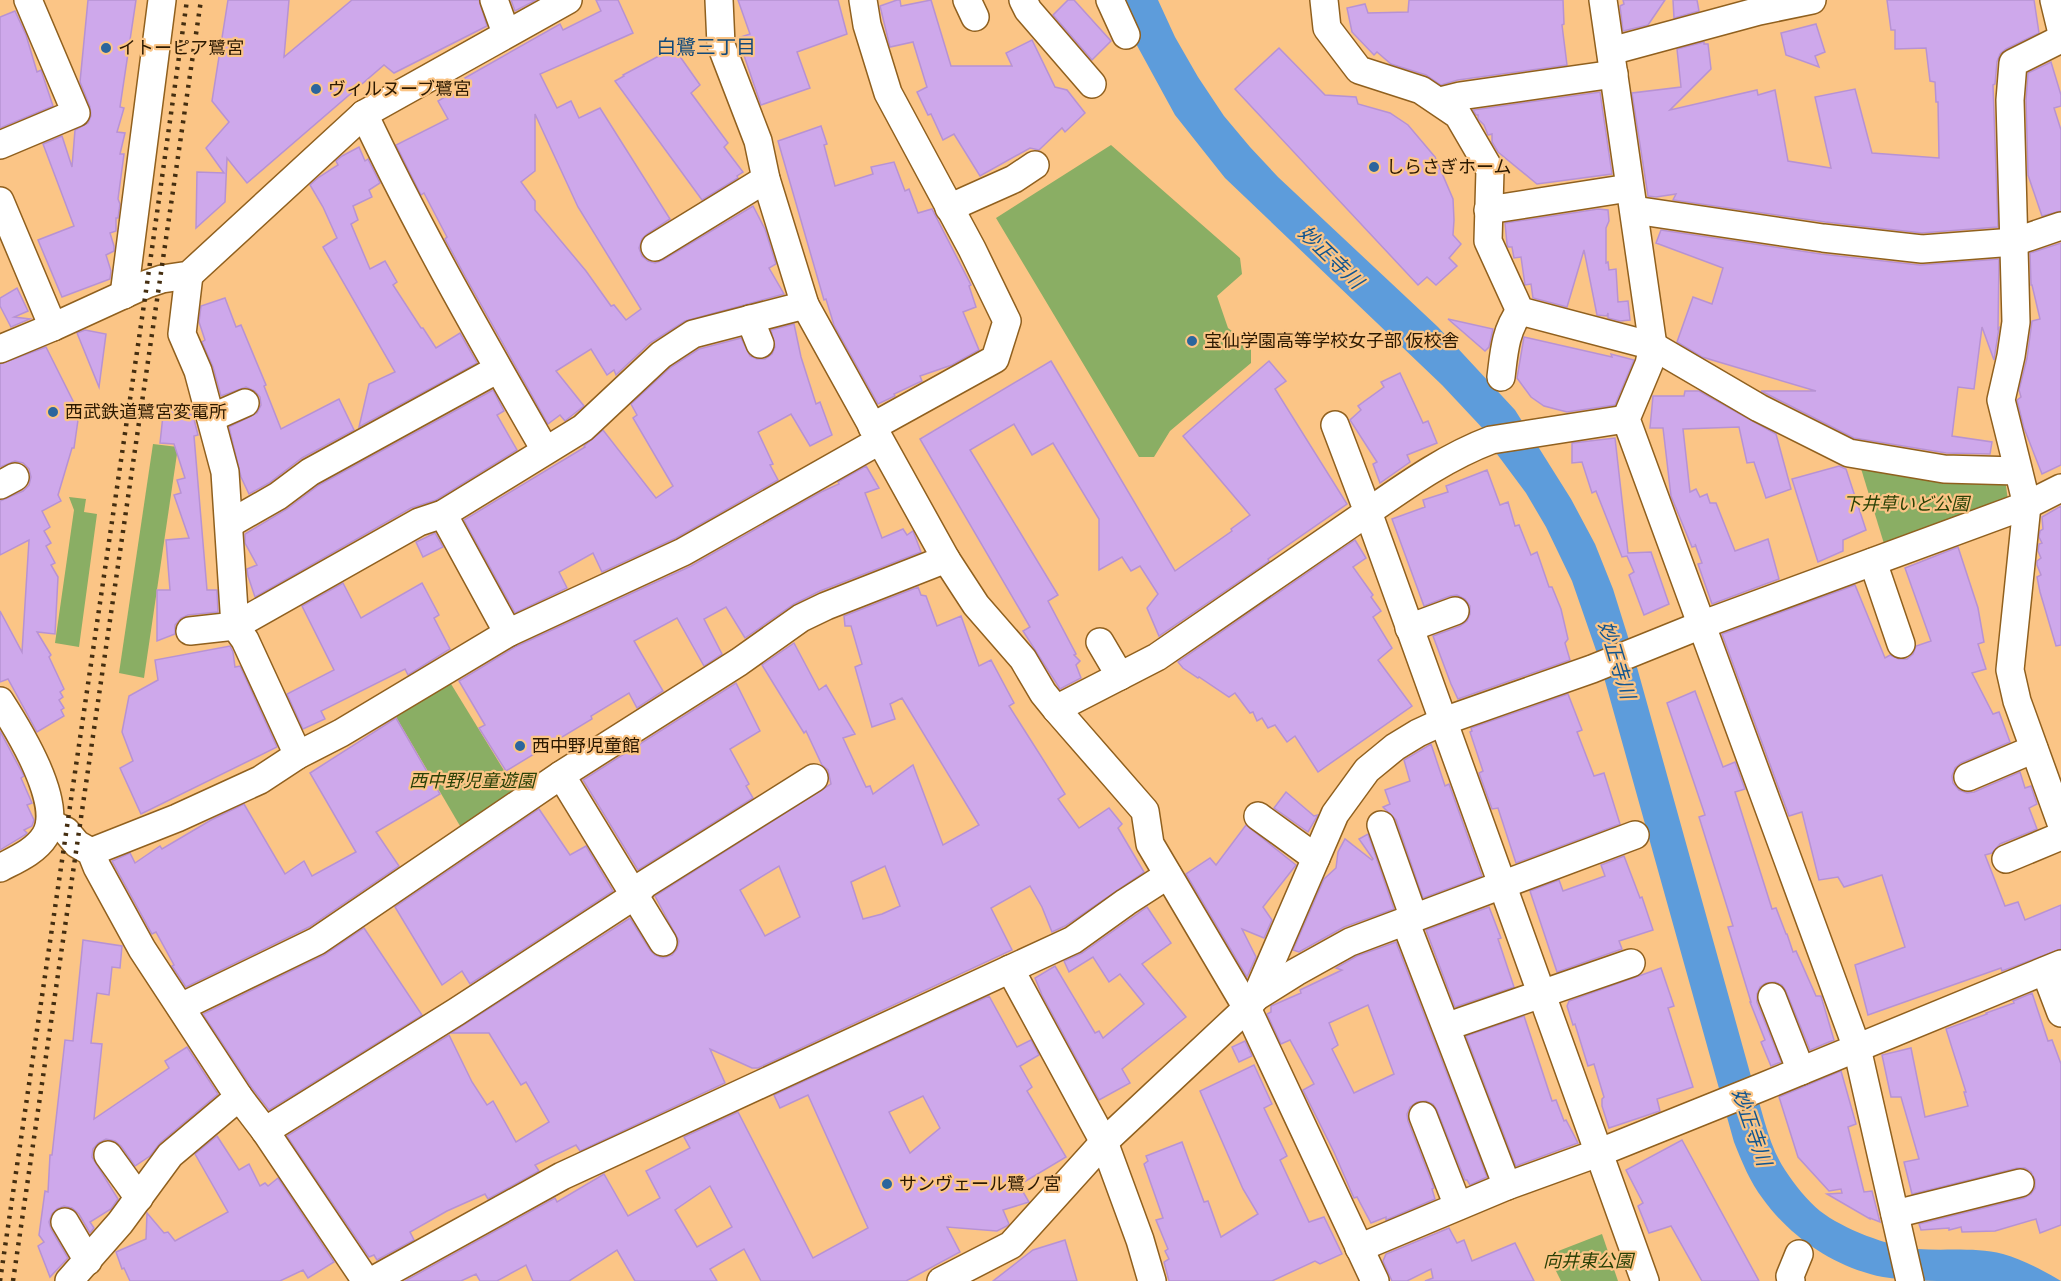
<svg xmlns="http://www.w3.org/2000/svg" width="2061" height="1281" viewBox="0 0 2061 1281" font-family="Literata,'Noto Sans JP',serif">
<rect width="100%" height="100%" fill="#fbc586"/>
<g fill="#8aae64">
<path d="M1111 145 1240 258 1242 274 1217 296 1228 328 1251 346V363L1170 431 1154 457H1139L996 218Z"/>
<path d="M153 444 178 447 144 678 119 673Z"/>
<path d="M1859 462 2005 478 2008 501 1885 547Z"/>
<path d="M69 497 86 499 84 512 97 514 79 647 55 643 74 510Z"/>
<path d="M448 679 519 795 463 831 392 710Z"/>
<path d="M1602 1234 1618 1281H1561L1548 1255Z"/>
</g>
<path fill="#5d9cdb" d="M1116 0H1158L1175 37 1198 77 1224 116 1250 147 1278 177 1438 327 1515 410 1571 499 1595 544 1613 589 1633 653 1752 1080C1763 1110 1767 1143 1785 1170 1794 1184 1807 1200 1820 1211 1843 1229 1888 1246 1917 1249 1946 1251 1974 1247 2003 1254 2024 1260 2042 1270 2061 1281 2026 1281 1991 1281 1956 1281 1931 1281 1907 1281 1883 1277 1836 1268 1791 1238 1763 1199 1750 1182 1742 1162 1734 1142L1598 656 1572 581 1546 527 1526 493 1494 450 1487 433 1442 385 1225 178 1175 115 1134 40Z"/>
<g fill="#cea8eb" stroke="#b792d3" stroke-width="1.5" fill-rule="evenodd">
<path d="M88 0H136L120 107 124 108 117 132 125 133 120 154H124L118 199 120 204 118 218H116V231L110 233 114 246V251L106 255 111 271 110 279 62 297 38 240 74 226 43 144 62 136 72 167 75 130 88 123 91 116 90 107 80 82Z"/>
<path d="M228 0H289L284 57 352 0H479L487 26 394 73 384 65 247 183 227 158 225 202 196 228 197 172 224 173 206 148 229 122 212 101Z"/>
<path d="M511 0H536L515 11Z"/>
<path d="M596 0H618L633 33 540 74 557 108 571 101 579 118 600 108 670 219 647 234 642 239 639 248 642 256 648 261 655 263 663 260 753 206 765 229 776 264 769 268 784 294 685 321 650 343 616 375 614 370 607 375 591 349 556 371 584 406 565 421 560 415 548 424 465 276 445 239 447 237 424 193 421 195 396 145 448 119 438 101 467 84 463 79 560 24 563 30 601 11ZM535 114 578 207 641 309 626 320 614 305 611 306 586 271 535 210V201L521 182 535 171Z"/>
<path d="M738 0H838L847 34 797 52 810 88 761 105 738 38 750 34Z"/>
<path d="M897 0H900L901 6 931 0 951 66H1012L1006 53 1032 40 1055 87 1067 90 1085 113 1065 132 1062 128 1039 150 1030 148 980 176 954 134 943 140 931 114 928 115 917 92 927 87 913 42 890 47 880 6Z"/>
<path d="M1068 0H1074L1111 41 1092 60 1053 15Z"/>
<path d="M1409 0H1563L1564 24 1562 25 1567 65 1458 80 1441 85 1426 75 1391 64 1377 52 1374 55 1352 32 1347 8 1365 4 1368 13 1408 12Z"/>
<path d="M1623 0H1665L1648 25 1623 31 1620 6 1624 4Z"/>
<path d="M1673 0H1697L1699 11 1674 18Z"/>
<path d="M1887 0H2034L2039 33 2006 49 2000 54 1997 62 1995 84 1993 85 1998 227 1922 233 1825 222 1673 200 1676 194 1656 197 1648 196 1632 93 1681 87 1677 49 1704 42V44H1708L1711 69 1670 110 1757 90 1758 95 1775 90 1788 161 1831 168 1815 97 1855 89 1872 153 1939 158 1938 102H1936L1935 82 1930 81 1926 48 1895 49V30H1891Z"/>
<path d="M15 11 26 35 37 72 41 70 53 106 0 128V17Z"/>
<path d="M1816 24 1825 52 1815 56 1819 67 1786 55 1781 33Z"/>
<path d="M674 48 700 85 691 93 728 143 724 147 743 172 737 176 738 178 702 200 615 81 624 76 623 75Z"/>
<path d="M1279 48 1325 95 1356 97 1358 104 1390 113 1408 125 1435 157 1453 199 1454 220 1453 235 1461 244 1449 258 1457 266 1436 285 1427 277 1418 285 1235 89Z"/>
<path d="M2051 62 2061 95V106L2054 108 2061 130V211L2042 216 2028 175 2026 100 2028 73Z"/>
<path d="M1600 92 1612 174 1537 184 1498 152 1492 142V134L1488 135 1484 125 1478 119V115H1476L1473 110Z"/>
<path d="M821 126 827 144 824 145 835 186 873 174 871 167 894 162 905 191 909 189 918 213 932 209 971 285 969 286 976 307 963 312 979 350 952 365 920 376 922 381 894 394 895 396 878 404 834 325 826 299 824 300 778 141Z"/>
<path d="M359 147 365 161 368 159 380 183 369 190 372 197 353 206 358 220 351 224 370 269 385 261 397 282 393 285 421 328H423L436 348 460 333 477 363 359 427 369 384 395 372 323 247 337 238 323 207 310 185 319 177 338 165 336 161 342 156Z"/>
<path d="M1598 209 1608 210 1609 221 1606 228V263L1608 262 1609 270 1616 269 1618 302 1628 301 1630 320 1620 321 1608 318V313L1607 316 1597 315 1584 250 1567 307 1533 298 1531 284 1525 285 1521 257 1514 258 1512 247H1508L1507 244 1505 223Z"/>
<path d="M1661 230 1821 254 1920 265 1999 259 1998 329 1999 328 1994 360 1982 327 1974 389 1958 387 1952 436 1992 442 1990 454 1946 453 1854 438 1761 391H1816L1702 357 1677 342 1693 297 1712 304 1723 268 1656 243Z"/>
<path d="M2061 243V465L2042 474 2024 428 2017 400 2021 397 2019 390 2027 358 2032 321 2040 319 2032 285H2031L2030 253Z"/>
<path d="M17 288 28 311 14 317 30 319 11 327 0 306V298Z"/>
<path d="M225 298 236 327 241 325 266 385 264 386 281 429 339 399 354 430 302 458 269 483 249 494 241 477 229 427 257 413 261 405 260 397 255 391 246 387 221 396 213 367 202 342 205 340 199 322 201 306Z"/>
<path d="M1448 319 1493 329 1489 347 1485 351Z"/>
<path d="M794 324 801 357 816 404 820 402 832 435 810 446 791 414 758 432 773 464 770 465 778 480 676 538 602 572 593 553 559 572 567 588 515 613 464 520 585 447 584 446 603 430 656 498 673 486 633 418 637 415 631 404 671 367 699 349 741 338 750 356 757 359H765L772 354 775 347 771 330Z"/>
<path d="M85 330 106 334 99 387 77 333Z"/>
<path d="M1524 337 1612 357 1611 354 1634 360 1615 405 1567 412 1544 406 1531 397 1517 378Z"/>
<path d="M46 347 79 413 74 448H72L58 495 61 501 42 511 50 527 44 531 51 543 46 546 55 563 51 565 58 577 55 634 37 632 51 655 49 657 64 689 60 692 63 697 59 700 64 708 61 710 64 716 37 732 8 679 0 682V611L22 652 29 540 0 555V501L23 491 29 485 31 477 29 469 23 463 15 461 0 467V364Z"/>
<path d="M1051 361 1175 571 1232 531 1231 529 1250 515 1183 436 1269 361 1286 381 1275 389 1347 504 1268 559 1269 561 1159 636 1147 608 1158 594 1140 566 1131 571 1122 557 1099 570V519L1053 443 1032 455 1014 424 970 450 1058 595 1048 601 1076 654 1074 655 1080 661 1076 665 1081 678 1060 689 1023 631 1030 627 920 439Z"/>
<path d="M1400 373 1423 423 1428 421 1437 443 1407 455 1410 462 1380 483 1373 464 1377 462 1350 420 1361 410 1358 406 1384 387 1381 382Z"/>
<path d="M493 390 504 411 497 415 517 450 436 500 411 508 255 597 248 576 247 569 257 565 245 543V534L287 509 319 485Z"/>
<path d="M1685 391H1699L1776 434 1791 489 1766 498 1754 462 1747 463 1739 427 1683 429 1690 492 1696 489 1700 497 1707 494 1710 503H1716L1735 551 1768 539 1779 579 1712 604 1698 564 1702 563 1695 544 1696 546 1692 547 1671 496 1663 428H1650L1653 396H1684Z"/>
<path d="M164 406 193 415 198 435 194 436 207 590H217L218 612 188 615 181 618 175 625V634L157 641V590H170L166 540 189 538 174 495 181 493 177 480 185 478 174 444 160 443Z"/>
<path d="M1615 438 1628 553 1651 552 1669 604 1644 615 1629 575 1634 572 1627 556 1622 557 1596 491 1592 493 1582 462 1572 463V443Z"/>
<path d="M866 466 879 488 865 493 882 538 903 529 907 535 913 531 921 552 820 591 794 604 745 638 726 607 704 619 722 654 704 666 677 618 634 641 663 691 637 708 629 693 591 716 592 719 506 771 479 728 485 725 459 681 515 647 691 566 821 492 839 484 838 482Z"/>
<path d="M1839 466 1846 469 1866 530 1843 540V551L1818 562 1792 479Z"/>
<path d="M1487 470 1500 505 1508 502 1515 526 1519 525 1531 555 1537 552 1549 587H1552L1561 609 1568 639 1565 643 1570 660 1458 699 1451 684 1433 636 1460 626 1467 621 1470 614V606L1465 599 1457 595 1450 596 1424 606 1392 519 1425 507 1423 500 1448 492 1446 486Z"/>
<path d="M2061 506V645L2056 646 2040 592 2037 577 2041 575 2037 565V561L2041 558 2038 551 2039 544 2042 543 2039 537 2040 531 2043 529 2042 517Z"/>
<path d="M435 533 443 547 423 557 416 542Z"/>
<path d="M1355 540 1366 558 1353 567 1373 595 1371 597 1381 611 1373 617 1392 648 1378 660 1412 706 1318 772 1295 736 1287 742 1275 725 1268 728 1262 718 1257 721 1253 712 1250 713 1235 693 1229 697 1199 677 1198 678 1183 668 1178 662Z"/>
<path d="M1958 547 1978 608 1984 642 1978 644 1986 669 1972 673 1993 714 1999 712 2010 742 1961 763 1955 768 1952 776 1953 783 1959 790 1967 793 1974 792 2020 772 2025 788 2031 786 2037 804 2029 808 2037 829 2000 844 1992 853 1985 855 2005 906 2018 902 2025 920 2061 905V949L2002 971 2001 968 1868 1015 1855 965 1905 947 1882 875 1844 887 1838 877 1819 880 1802 812 1789 816 1722 634 1855 585 1885 658 1890 655 1899 659H1907L1913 654 1916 646 1931 641 1905 568Z"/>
<path d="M343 583 361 618 422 583 439 615 434 618 450 649 408 675 405 669 321 711 325 719 303 729 287 694 334 670 302 606Z"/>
<path d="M918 587 921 595 926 596 937 626 961 616 979 666 991 660 1014 703 1009 706 1065 794 1058 799 1079 828 1109 808 1122 824 1118 828 1144 872 1065 926 1052 932 1042 907 1030 886 991 908 1012 950 758 1068H752L710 1049 725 1083 580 1151 576 1145 535 1165 539 1171 488 1199 485 1194 447 1211 410 1232 414 1240 377 1260 374 1255 369 1257 287 1136 449 1035 472 1082 487 1105 493 1101 516 1142 549 1122 526 1082 521 1085 489 1033H451L630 918 650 950 655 955 663 958 672 955 677 949 679 941 655 896 831 784 828 770 822 765 806 731 804 733 762 665 794 643 819 690 826 685 855 734 843 738 866 787 870 786 873 794 913 765 943 845 979 825 902 698 890 704 895 719 872 727 855 667 862 664 851 626H845L844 616ZM779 866 800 917 765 936 740 890ZM885 866 900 906 882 914 863 919 851 882Z"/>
<path d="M230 646 233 652 235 667 240 666 277 747 141 814 120 768 133 761 122 732 129 696 158 680 155 660Z"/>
<path d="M736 683 760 731 730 749 749 784 746 786 753 798 638 870 583 780Z"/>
<path d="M1695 691 1723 767 1735 762 1745 789 1735 792 1772 909 1776 908 1786 934H1787L1793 952 1796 951 1816 996H1821L1834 1040 1810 1050 1786 991 1782 985 1775 982 1766 983 1760 987 1757 994V1002L1781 1062 1771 1066 1761 1042 1765 1040 1750 1002H1751L1728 927 1733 926 1699 817 1705 815 1667 703Z"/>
<path d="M1568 694 1582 730 1577 732 1594 776 1604 773 1620 824 1516 863 1498 808 1492 809 1479 773 1483 771 1470 732 1472 731 1471 728Z"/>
<path d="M396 718 440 794 376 832 399 866 309 927 186 987 172 966 174 965 156 932 152 934 112 861 130 853 135 863 160 846 162 849 211 820 244 804 285 874 304 861 312 876 356 852 310 773Z"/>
<path d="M0 731 24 776 21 778 32 803 27 805 34 820 32 826 24 830 27 833 25 835 0 850Z"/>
<path d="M1431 744 1445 786 1449 784 1482 876 1423 898 1396 820 1383 807 1390 804 1385 790 1410 781 1404 760Z"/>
<path d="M1286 792 1314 816 1318 815 1308 832 1274 808Z"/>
<path d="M539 809 570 855 586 846 613 891 470 984 462 971 442 985 395 907Z"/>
<path d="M1246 825 1296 865 1263 907 1272 920 1264 938 1242 929 1256 957 1247 977 1186 874 1210 858 1216 865Z"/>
<path d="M1368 834 1394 909 1344 927 1299 952 1293 950 1324 879 1336 868 1338 852 1345 839 1372 860 1373 859 1359 839Z"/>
<path d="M1624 856 1640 898 1642 897 1653 930 1619 941 1622 949 1557 972 1530 891 1559 880 1563 891 1605 876 1601 865Z"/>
<path d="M1147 907 1171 943 1142 964 1186 1017 1122 1069 1130 1083 1099 1100 1042 995 1035 978 1055 966 1095 1033 1099 1031 1103 1038 1144 1004 1120 974 1109 982 1093 957 1069 972 1064 961 1082 953Z"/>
<path d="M1489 907 1501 938 1498 939 1514 987 1455 1007 1426 930Z"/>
<path d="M364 928 422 1015 269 1110 252 1088 203 1014 324 955Z"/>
<path d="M83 940 122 946 120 968 112 967 109 995 97 993 91 1043 102 1044 94 1119 169 1068 165 1061 187 1047 218 1094 160 1143 150 1156 135 1166 121 1146 115 1141 106 1139 98 1143 93 1149 92 1157 118 1199 111 1209 90 1222 94 1228 90 1233 79 1214 72 1208 64 1206 57 1209 52 1214 49 1222 51 1229 68 1258 50 1277 38 1246 44 1242 39 1235 45 1191 48 1192 50 1155H52L65 1040 73 1041Z"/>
<path d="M1396 942 1487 1177 1470 1185 1467 1180H1465L1437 1110 1433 1104 1426 1101 1417 1102 1410 1107 1407 1114 1408 1121 1434 1188 1432 1189 1435 1199 1386 1220V1217L1371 1223 1357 1197 1354 1198 1334 1152 1303 1090 1314 1084 1290 1040 1281 1044 1267 1014 1271 1012V1006L1301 993 1300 990 1342 970 1336 968 1357 956ZM1368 1005 1394 1074 1354 1093 1332 1049 1338 1045 1329 1023Z"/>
<path d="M1661 968 1674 1006 1668 1008 1693 1087 1657 1099 1660 1111 1609 1128 1602 1106V1099L1604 1097 1594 1064 1588 1066 1575 1024 1573 1025 1567 1006 1569 1001Z"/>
<path d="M2032 993 2048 1041 2052 1040 2061 1064V1225L2040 1233 2036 1219 1995 1231 1962 1232 1961 1227 1949 1230V1228L1921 1230 1919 1224 2024 1198 2031 1194 2035 1188V1180L2031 1172 2025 1168H2017L1912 1194 1904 1162 1919 1159 1901 1097H1891L1882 1055 1911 1048 1925 1117 1968 1106 1964 1092H1966L1946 1029 1987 1014 1986 1013 2014 1003 2013 1001Z"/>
<path d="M989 996 1017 1047 1031 1040 1039 1055 1020 1066 1032 1087 1027 1091 1066 1157 1019 1185 1029 1202 1003 1210 1009 1224 1007 1226 997 1231 947 1227 960 1252 906 1281H761L744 1249 710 1269 717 1281H635L617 1250 569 1281H533L526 1265 497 1281H480L476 1274 461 1281H405L555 1198 557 1202 604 1174 628 1216 660 1198 646 1171 690 1148 684 1137 738 1112 813 1258 868 1228 808 1095 780 1108 774 1095ZM923 1096 940 1128 910 1153 889 1112ZM710 1186 732 1227 697 1247 675 1210Z"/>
<path d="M1524 1016 1552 1101 1556 1100 1564 1121 1566 1120 1578 1143 1516 1166 1466 1036Z"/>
<path d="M1245 1041 1252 1056 1239 1062 1232 1047Z"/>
<path d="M1254 1065 1272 1104 1264 1108 1287 1156 1280 1160 1309 1222 1324 1217 1342 1254 1320 1264 1315 1261 1272 1281H1169L1164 1262 1169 1259 1165 1251 1168 1249 1156 1220 1163 1218 1144 1164 1148 1161 1146 1156 1182 1142 1204 1202 1208 1201 1221 1237 1258 1214 1243 1189 1200 1091Z"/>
<path d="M1841 1071 1856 1124 1848 1127 1864 1192 1872 1191 1880 1222 1870 1218V1219L1827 1194 1842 1193 1841 1189 1829 1191 1798 1157 1779 1097Z"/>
<path d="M217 1136 239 1170 249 1164 260 1186 265 1183 268 1186 278 1178 334 1262 308 1278 303 1270 280 1281H130L124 1268 122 1269 116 1252 146 1239 147 1213 164 1233 168 1232 175 1241 228 1212 195 1154Z"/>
<path d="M1682 1140 1759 1281H1702L1671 1226 1649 1233 1638 1206 1643 1203 1626 1170Z"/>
<path d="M1449 1228 1457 1243 1464 1240 1472 1261 1515 1243 1534 1281H1425L1433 1278 1431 1269 1407 1281H1392L1383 1261 1386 1254Z"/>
<path d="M1065 1240 1077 1281H993L1033 1250Z"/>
</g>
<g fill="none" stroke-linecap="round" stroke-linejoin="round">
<defs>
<g id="minor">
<path d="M494 0 506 33"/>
<path d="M719 0 721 45 758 141 766 179 805 305 946 559 976 605 1023 659 1043 693 1056 709 1145 811 1150 844 1247 1008 1375 1281"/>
<path d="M863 0 867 25 888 93 972 249 1007 321 995 359 872 427"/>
<path d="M967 0 975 17"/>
<path d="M1023 0 1028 10 1092 84"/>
<path d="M1110 0 1126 35"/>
<path d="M1324 0 1327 28 1359 70 1421 90 1458 115 1490 170 1488 241 1520 311 1653 346 1759 408 1849 453 1944 469 2018 471"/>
<path d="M1603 0 1653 346 1649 364 1626 419 1857 1048 1910 1281"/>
<path d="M2054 0 2061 29"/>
<path d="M2061 39 2013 63 2010 100 2016 322 2011 356 2001 400 2027 505 2010 670 2017 701 2061 823"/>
<path d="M1611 51 1759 11 1812 0"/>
<path d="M1440 101 1460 96 1614 74"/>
<path d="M364 114C418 229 482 340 545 450"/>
<path d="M0 145 76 113 28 0"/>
<path d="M0 201 53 327"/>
<path d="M949 208 1014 179 1035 165"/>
<path d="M1488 210 1629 188"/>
<path d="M1634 210 1823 238 1922 249 2014 242 2061 226"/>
<path d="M655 247 766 179"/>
<path d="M189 275 182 334 198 371 225 472 235 626 245 640 298 755"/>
<path d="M124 295 162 0"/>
<path d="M750 319 760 344"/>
<path d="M0 349 53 327 147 284 162 279 189 275 364 114 568 0"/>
<path d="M1501 377C1504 353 1505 331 1520 311"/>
<path d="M211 418 245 403"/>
<path d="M1626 419 1491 440C1446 457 1407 485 1368 512L1645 1281"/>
<path d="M0 485 15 477"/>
<path d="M443 514 508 633"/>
<path d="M229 524 278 496 310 472 498 369"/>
<path d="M1873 562 1901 644"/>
<path d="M1409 628 1455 611"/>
<path d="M190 631 235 626 419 522 443 514 583 428 661 355 693 334 805 305"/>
<path d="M1100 642 1120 676"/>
<path d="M0 701C18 729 65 804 45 836 35 852 15 860 0 868"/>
<path d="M1056 709 1157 657 1368 512 1335 425"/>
<path d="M561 775 663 942"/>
<path d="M1968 777 2034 749"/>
<path d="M1258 816 1316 858"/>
<path d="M50 823 66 831 77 844 91 852 97 867 142 949 239 1097 265 1131 366 1281"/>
<path d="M1381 825 1414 918"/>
<path d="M91 852 177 818 260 780 298 755 341 733 508 633 683 552 879 441"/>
<path d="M2006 859 2061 836"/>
<path d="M1405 921 1507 1186"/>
<path d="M1010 969 1104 1142 1140 1240 1152 1281"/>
<path d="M2045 971 2061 1013"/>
<path d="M1256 997 1296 972 1350 942 1635 835"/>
<path d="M1772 997 1801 1071"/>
<path d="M181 1007 317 941 561 775 739 662 801 618 826 606 946 559"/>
<path d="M1460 1022 1631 963"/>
<path d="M1423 1116 1458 1206"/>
<path d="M265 1131 456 1012 634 896 645 884 814 778"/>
<path d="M108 1155 139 1198"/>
<path d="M1895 1214 2020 1183"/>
<path d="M65 1222 88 1261"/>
<path d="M1359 1248 1507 1186 1598 1153 1762 1087 2061 964"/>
<path d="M69 1281 120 1223 170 1155 239 1097"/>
<path d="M372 1281 562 1176 1073 940 1126 902 1168 875"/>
<path d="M941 1281 1011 1245 1104 1142 1247 1008 1256 997 1335 814 1367 770 1395 747 1418 733 1444 721 1592 669 1701 625 2027 505 2061 488"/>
<path d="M1791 1281 1790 1276 1799 1254"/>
</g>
</defs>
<use href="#minor" stroke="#90601e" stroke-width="30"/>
<use href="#minor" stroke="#fff" stroke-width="27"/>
<g stroke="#452e10" stroke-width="4.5" stroke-dasharray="3 6" stroke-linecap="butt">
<path d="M0 1281 147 284 187 0"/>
<path d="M13 1281 201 0"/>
</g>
</g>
<g fill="#2b659d" stroke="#fbc586" stroke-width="2">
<circle cx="106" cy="48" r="6"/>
<circle cx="316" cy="89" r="6"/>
<circle cx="1374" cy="167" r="6"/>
<circle cx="1192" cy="341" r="6"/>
<circle cx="53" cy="412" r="6"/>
<circle cx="520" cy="746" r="6"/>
<circle cx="887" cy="1184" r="6"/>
</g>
<g text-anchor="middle" stroke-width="4.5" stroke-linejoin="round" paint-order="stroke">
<g font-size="18" fill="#2c1900" stroke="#fbc586" text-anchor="start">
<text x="118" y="54">イトーピア鷺宮</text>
<text x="328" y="95">ヴィルヌーブ鷺宮</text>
<text x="1386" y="173">しらさぎホーム</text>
<text x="1204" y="347">宝仙学園高等学校女子部 仮校舎</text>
<text x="65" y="418">西武鉄道鷺宮変電所</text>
<text x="532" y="752">西中野児童館</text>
<text x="899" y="1190">サンヴェール鷺ノ宮</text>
</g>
<g font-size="18" font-style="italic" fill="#294106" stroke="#fbc586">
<text x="1906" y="510">下井草いど公園</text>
<text x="472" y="787">西中野児童遊園</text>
<text x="1588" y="1267">向井東公園</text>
</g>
<g font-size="20" fill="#11497a" stroke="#fbc586">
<text x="706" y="54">白鷺三丁目</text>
</g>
<g font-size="20" font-style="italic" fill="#115590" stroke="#fbc586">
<text transform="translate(1331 257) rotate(44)" y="7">妙正寺川</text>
<text transform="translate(1617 660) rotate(73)" y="7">妙正寺川</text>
<text transform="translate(1752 1127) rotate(71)" y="7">妙正寺川</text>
</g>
</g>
</svg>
